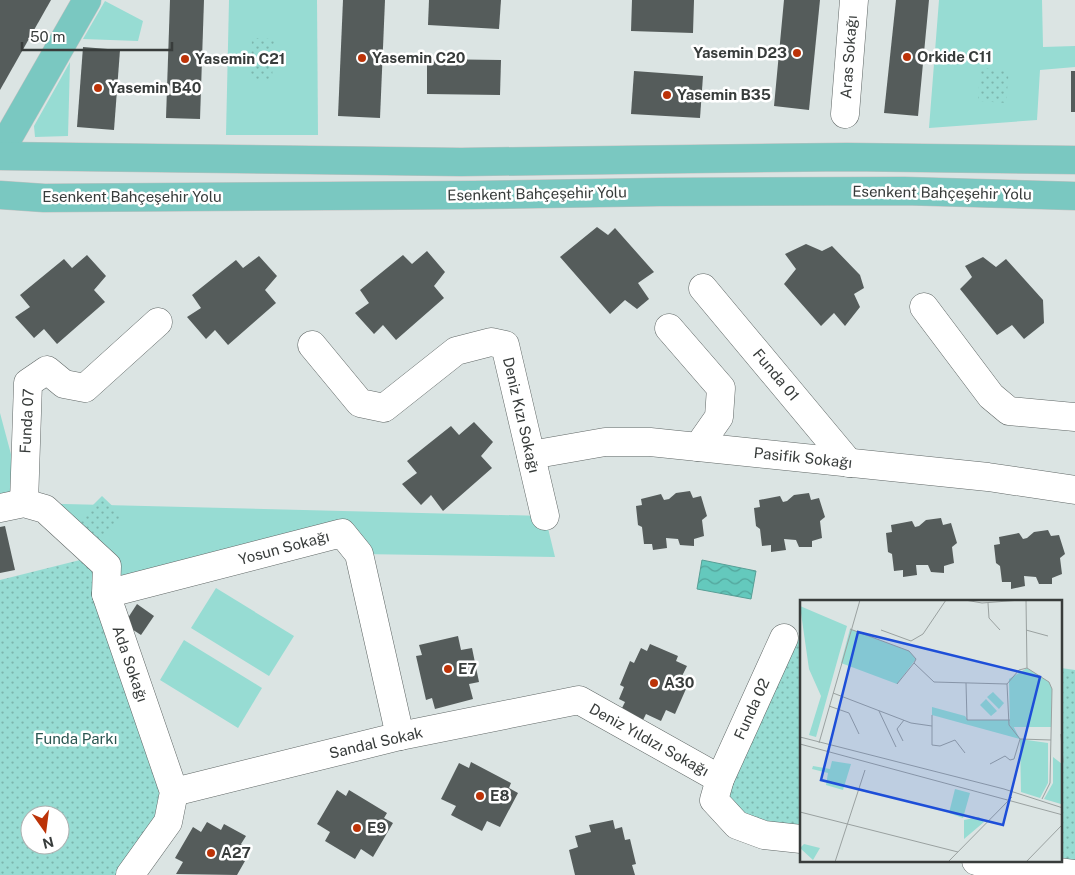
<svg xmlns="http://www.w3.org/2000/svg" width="1075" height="875" viewBox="0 0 1075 875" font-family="'Public Sans',sans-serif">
<defs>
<pattern id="park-dots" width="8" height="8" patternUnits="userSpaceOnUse" patternTransform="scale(1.25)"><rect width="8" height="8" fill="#97dcd3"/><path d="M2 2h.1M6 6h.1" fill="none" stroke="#7cb4ac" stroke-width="1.8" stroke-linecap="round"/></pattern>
<pattern id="water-waves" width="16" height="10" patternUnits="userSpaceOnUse" patternTransform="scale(1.25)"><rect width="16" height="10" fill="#64c9bd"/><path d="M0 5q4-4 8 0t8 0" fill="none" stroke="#53a49b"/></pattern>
</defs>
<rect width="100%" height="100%" fill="#dbe4e3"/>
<g fill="#97dcd3">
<path d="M229 0H317L318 135H226Z"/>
<path d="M939 0H1042L1043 47 1075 46V67L1040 70 1037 120 929 128Z"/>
<path d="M105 1 143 21 138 41 83 39Z"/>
<path d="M70 62 68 136 35 137 34 126Z"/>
<path d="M0 413 24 503 545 516 555 557 359 554 342 533 106 594 45 509 0 505Z"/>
<path d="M216 588 294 636 269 676 191 628Z"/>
<path d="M184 640 262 688 238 728 160 680Z"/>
</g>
<g fill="url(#park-dots)" fill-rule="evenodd">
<path d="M252 38 274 39 272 81 250 79Z"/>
<path d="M980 68 1009 70 1006 103 978 101Z"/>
<path d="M102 496 124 517 101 541 78 520Z"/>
<path d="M96 556 174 792 130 875H0V580ZM30 815H60V845H30Z"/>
<path d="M784 638 801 640V839L737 825 720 779Z"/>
<path d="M1061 668 1075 670V874L1061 861Z"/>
</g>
<path fill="url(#water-waves)" stroke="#579f96" d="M702 560 756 571 751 599 697 589Z"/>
<g fill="#555c5b">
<path d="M0 0H51L0 90Z"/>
<path d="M170 0H204L200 119 166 118Z"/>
<path d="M343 0H385L380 118 338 116Z"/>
<path d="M429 0H501L499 29 428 25Z"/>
<path d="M632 0H694L693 33 631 31Z"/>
<path d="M784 0H820L809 110 774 106Z"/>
<path d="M896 0H929L918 116 884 113Z"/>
<path d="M83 47 120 50 114 130 77 127Z"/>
<path d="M427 59 501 60 500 95 427 94Z"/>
<path d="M634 71 703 76 700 118 631 114Z"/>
<rect x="1071" y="71" width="4" height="41"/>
<path d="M597 227 608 235 615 228 654 272 638 283 649 299 637 309 625 300 610 314 560 257Z"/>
<path d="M806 244 822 251 832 246 860 275 864 288 854 294 860 307 845 326 834 313 821 326 784 284 796 269 785 254Z"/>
<path d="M427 251 445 272 434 286 444 298 396 340 383 325 374 334 355 313 369 303 360 290 403 255 412 264Z"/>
<path d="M87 255 106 276 94 290 105 302 57 344 44 329 34 338 15 317 30 307 20 295 64 259 72 268Z"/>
<path d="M259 256 277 276 265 290 276 303 228 345 215 330 206 339 187 317 201 308 192 295 236 260 243 268Z"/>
<path d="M983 257 996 267 1006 259 1043 300 1044 323 1024 339 1012 325 997 335 960 289 972 277 965 266Z"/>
<path d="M474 422 493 442 481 456 492 468 443 511 431 495 421 505 402 484 417 473 407 461 451 426 459 435Z"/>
<path d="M690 491 693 498 701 496 707 516 702 520 704 536 694 539V546L680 545 678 539 666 538 667 548 653 550 652 544H644L642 527 638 525 636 506 642 505 641 499 661 494 664 500 669 499 676 493Z"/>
<path d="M809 493 811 500 819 498 825 517 820 521 822 538 812 541V547H799L796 540 784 539 786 550 771 552V545L762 546 760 529 756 526 754 508 760 507 759 500 780 496 783 502 787 501 794 495Z"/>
<path d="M941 518 943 525 951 523 957 543 952 547 954 563 944 566V573L931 572 928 565H916L917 575 903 577V570L894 571 892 554 888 552 886 533 892 532 891 525 912 521 915 527 919 526 926 520Z"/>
<path d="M5 526 15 570 0 573V527Z"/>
<path d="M1048 530 1051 536 1059 535 1065 554 1060 558 1062 574 1052 578V584H1039L1036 577 1024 576 1025 586 1011 589V582H1002L1000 566 996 563 994 545 1000 544 999 537 1019 533 1023 539 1027 538 1034 532Z"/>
<path d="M137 604 154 616 141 635 124 624Z"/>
<path d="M458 636 461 650 472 648 479 682 469 684 473 699 435 709 432 698 426 700 416 656 422 655 419 645Z"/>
<path d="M650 644 678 656 676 661 687 666 681 678 689 682 675 714 666 710 661 721 646 714 643 720 621 710 625 702 619 699 624 687 620 685 630 661 634 663 641 648 647 651Z"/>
<path d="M471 762 511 783 509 788 518 793 500 827 487 821 482 831 451 815 456 806 441 799 459 763 469 768Z"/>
<path d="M337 790 346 796 349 790 387 813 384 818 393 823 373 857 361 849 355 859 325 841 330 832 317 824Z"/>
<path d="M613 820 615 829 622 827 625 840 630 839 636 864 632 865 635 875H575L569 850 578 847 575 836 591 832 589 825Z"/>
<path d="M207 822 221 830 224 824 246 836 241 844 247 847 240 859 245 861 237 875 176 874 183 862 175 858 193 827 201 832Z"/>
</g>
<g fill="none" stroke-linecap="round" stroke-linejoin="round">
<defs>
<g id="minor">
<path d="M845 114 854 0"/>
<path d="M703 288 849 463"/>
<path d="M924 307 991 396 1009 411 1075 417"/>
<path d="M669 328 721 388 719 417 698 447"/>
<path d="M312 345 360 403 384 408 456 351 491 342 505 345 545 516"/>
<path d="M531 455 605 442H650L988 477 1075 490"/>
<path d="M24 503 28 383 47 370 64 384 85 388 158 322"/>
<path d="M0 508 24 503 45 509 107 566 106 594 174 792 168 822 130 875"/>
<path d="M106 594 342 533 359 554 400 736"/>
<path d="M784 638 720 779 714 800 737 825 764 835 801 839"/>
<path d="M174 792 400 736 579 700 720 779"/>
<path d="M976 861 1075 874"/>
</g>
<g id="major">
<path d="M0 150 8 138 87 0"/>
<path d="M0 156 461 162 847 157 1075 160"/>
<path d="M0 195 44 198 474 195 659 192 904 191 1075 196"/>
</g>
</defs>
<use href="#minor" stroke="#606766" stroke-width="29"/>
<use href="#major" stroke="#bfc1c0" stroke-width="29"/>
<use href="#minor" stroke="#fff" stroke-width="28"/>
<use href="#major" stroke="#7ac8c1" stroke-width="28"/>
</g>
<g fill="#bc3308" stroke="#fff" stroke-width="2">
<circle cx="797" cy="53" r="5"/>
<circle cx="907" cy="57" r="5"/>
<circle cx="362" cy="58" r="5"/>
<circle cx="185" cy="59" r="5"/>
<circle cx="98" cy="88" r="5"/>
<circle cx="667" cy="95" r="5"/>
<circle cx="448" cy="669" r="5"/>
<circle cx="654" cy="683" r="5"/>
<circle cx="480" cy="796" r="5"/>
<circle cx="357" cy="828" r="5"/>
<circle cx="211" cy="853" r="5"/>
</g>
<g text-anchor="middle" stroke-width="5" stroke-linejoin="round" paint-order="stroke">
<g font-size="15" font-weight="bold" fill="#383c3b" stroke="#fff" text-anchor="start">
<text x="787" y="58" text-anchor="end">Yasemin D23</text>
<text x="917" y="62">Orkide C11</text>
<text x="372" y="63">Yasemin C20</text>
<text x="195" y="64">Yasemin C21</text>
<text x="108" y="93">Yasemin B40</text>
<text x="677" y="100">Yasemin B35</text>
<text x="458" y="674">E7</text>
<text x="664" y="688">A30</text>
<text x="490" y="801">E8</text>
<text x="367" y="833">E9</text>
<text x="221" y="858">A27</text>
</g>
<g font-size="15" fill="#383c3b" stroke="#fff">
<text transform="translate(849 57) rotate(-86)" y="5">Aras Sokağı</text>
<text transform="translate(942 193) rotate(1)" y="5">Esenkent Bahçeşehir Yolu</text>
<text transform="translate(537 194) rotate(-1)" y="5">Esenkent Bahçeşehir Yolu</text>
<text x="132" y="202">Esenkent Bahçeşehir Yolu</text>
<text transform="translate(776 375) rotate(50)" y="5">Funda 01</text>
<text transform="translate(521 415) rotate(77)" y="5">Deniz Kızı Sokağı</text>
<text transform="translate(27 421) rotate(-87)" y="5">Funda 07</text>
<text transform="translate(803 458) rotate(6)" y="5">Pasifik Sokağı</text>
<text transform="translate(284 548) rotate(-15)" y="5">Yosun Sokağı</text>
<text transform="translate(130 664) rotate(71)" y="5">Ada Sokağı</text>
<text transform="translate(752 709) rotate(-66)" y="5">Funda 02</text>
<text transform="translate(649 740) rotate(29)" y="5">Deniz Yıldızı Sokağı</text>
<text transform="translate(376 743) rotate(-13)" y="5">Sandal Sokak</text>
</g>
<g font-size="15" fill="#2b5752" stroke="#fff">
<text x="76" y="744">Funda Parkı</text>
</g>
</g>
<g transform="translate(800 600)">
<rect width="262" height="262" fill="#dbe4e3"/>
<path d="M193 92 204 103 199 109 187 97ZM186 99 197 111 191 116 180 105ZM132 107 165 116 168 120H210L220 139 248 143V183L240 198 221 192 220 139 132 115ZM253 157 262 164 261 204 244 199 253 183ZM32 161 51 164 43 190 26 185 28 173 12 169 13 166 30 169ZM155 189 170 193 163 218 149 213ZM179 217 184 222 164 239V220ZM4 244 20 248 13 260 0 248Z" fill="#97dcd3"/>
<path d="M0 6 47 26 16 137 9 135 21 96 9 69Z" fill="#97dcd3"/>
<path d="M50 29 109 51 116 59 97 84 41 63ZM227 68 249 82 252 89 251 127H210L209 79Z" fill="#97dcd3"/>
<path fill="none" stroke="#9aa1a0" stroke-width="1" d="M165 0 182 3 221 0M226 0 227 68M188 3 189 18 200 30M50 29 109 51 116 59 114 63M81 30 111 41 123 34 146 0M226 30 248 36M114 63 134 82 207 84M227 68 249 82 252 89 250 183 242 199M227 68 219 70 207 84 209 125 220 139 251 140M166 83 167 120H210M97 84 114 63M33 93 111 123 132 126M29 106 49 113 59 134M79 111 96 147M132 115V145L140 146 155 140 165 153M261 134 263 162M0 137 204 189 263 208M103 141 97 129 104 120M19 143 60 0M0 144 263 215M190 164 205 156 210 160 214 159 220 139M0 212 158 252M35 262 65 170M148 262 212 197M226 262 262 225"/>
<path fill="#1d4ed8" fill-opacity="0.15" stroke="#1d4ed8" stroke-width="2.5" d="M58 32 240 77 203 225 21 180Z"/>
<rect width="262" height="262" fill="none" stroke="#383c3b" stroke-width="2.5"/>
</g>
<g transform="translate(45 830) rotate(166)"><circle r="24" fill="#ffffff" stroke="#afb1b1"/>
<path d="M0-4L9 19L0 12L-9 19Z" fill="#bc3308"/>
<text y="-8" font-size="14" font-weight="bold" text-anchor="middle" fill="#383c3b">N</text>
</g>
<path d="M22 42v8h150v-8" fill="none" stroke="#383c3b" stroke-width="2.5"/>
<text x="30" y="42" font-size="15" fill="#383c3b" stroke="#ffffff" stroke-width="4" paint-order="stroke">50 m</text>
</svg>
